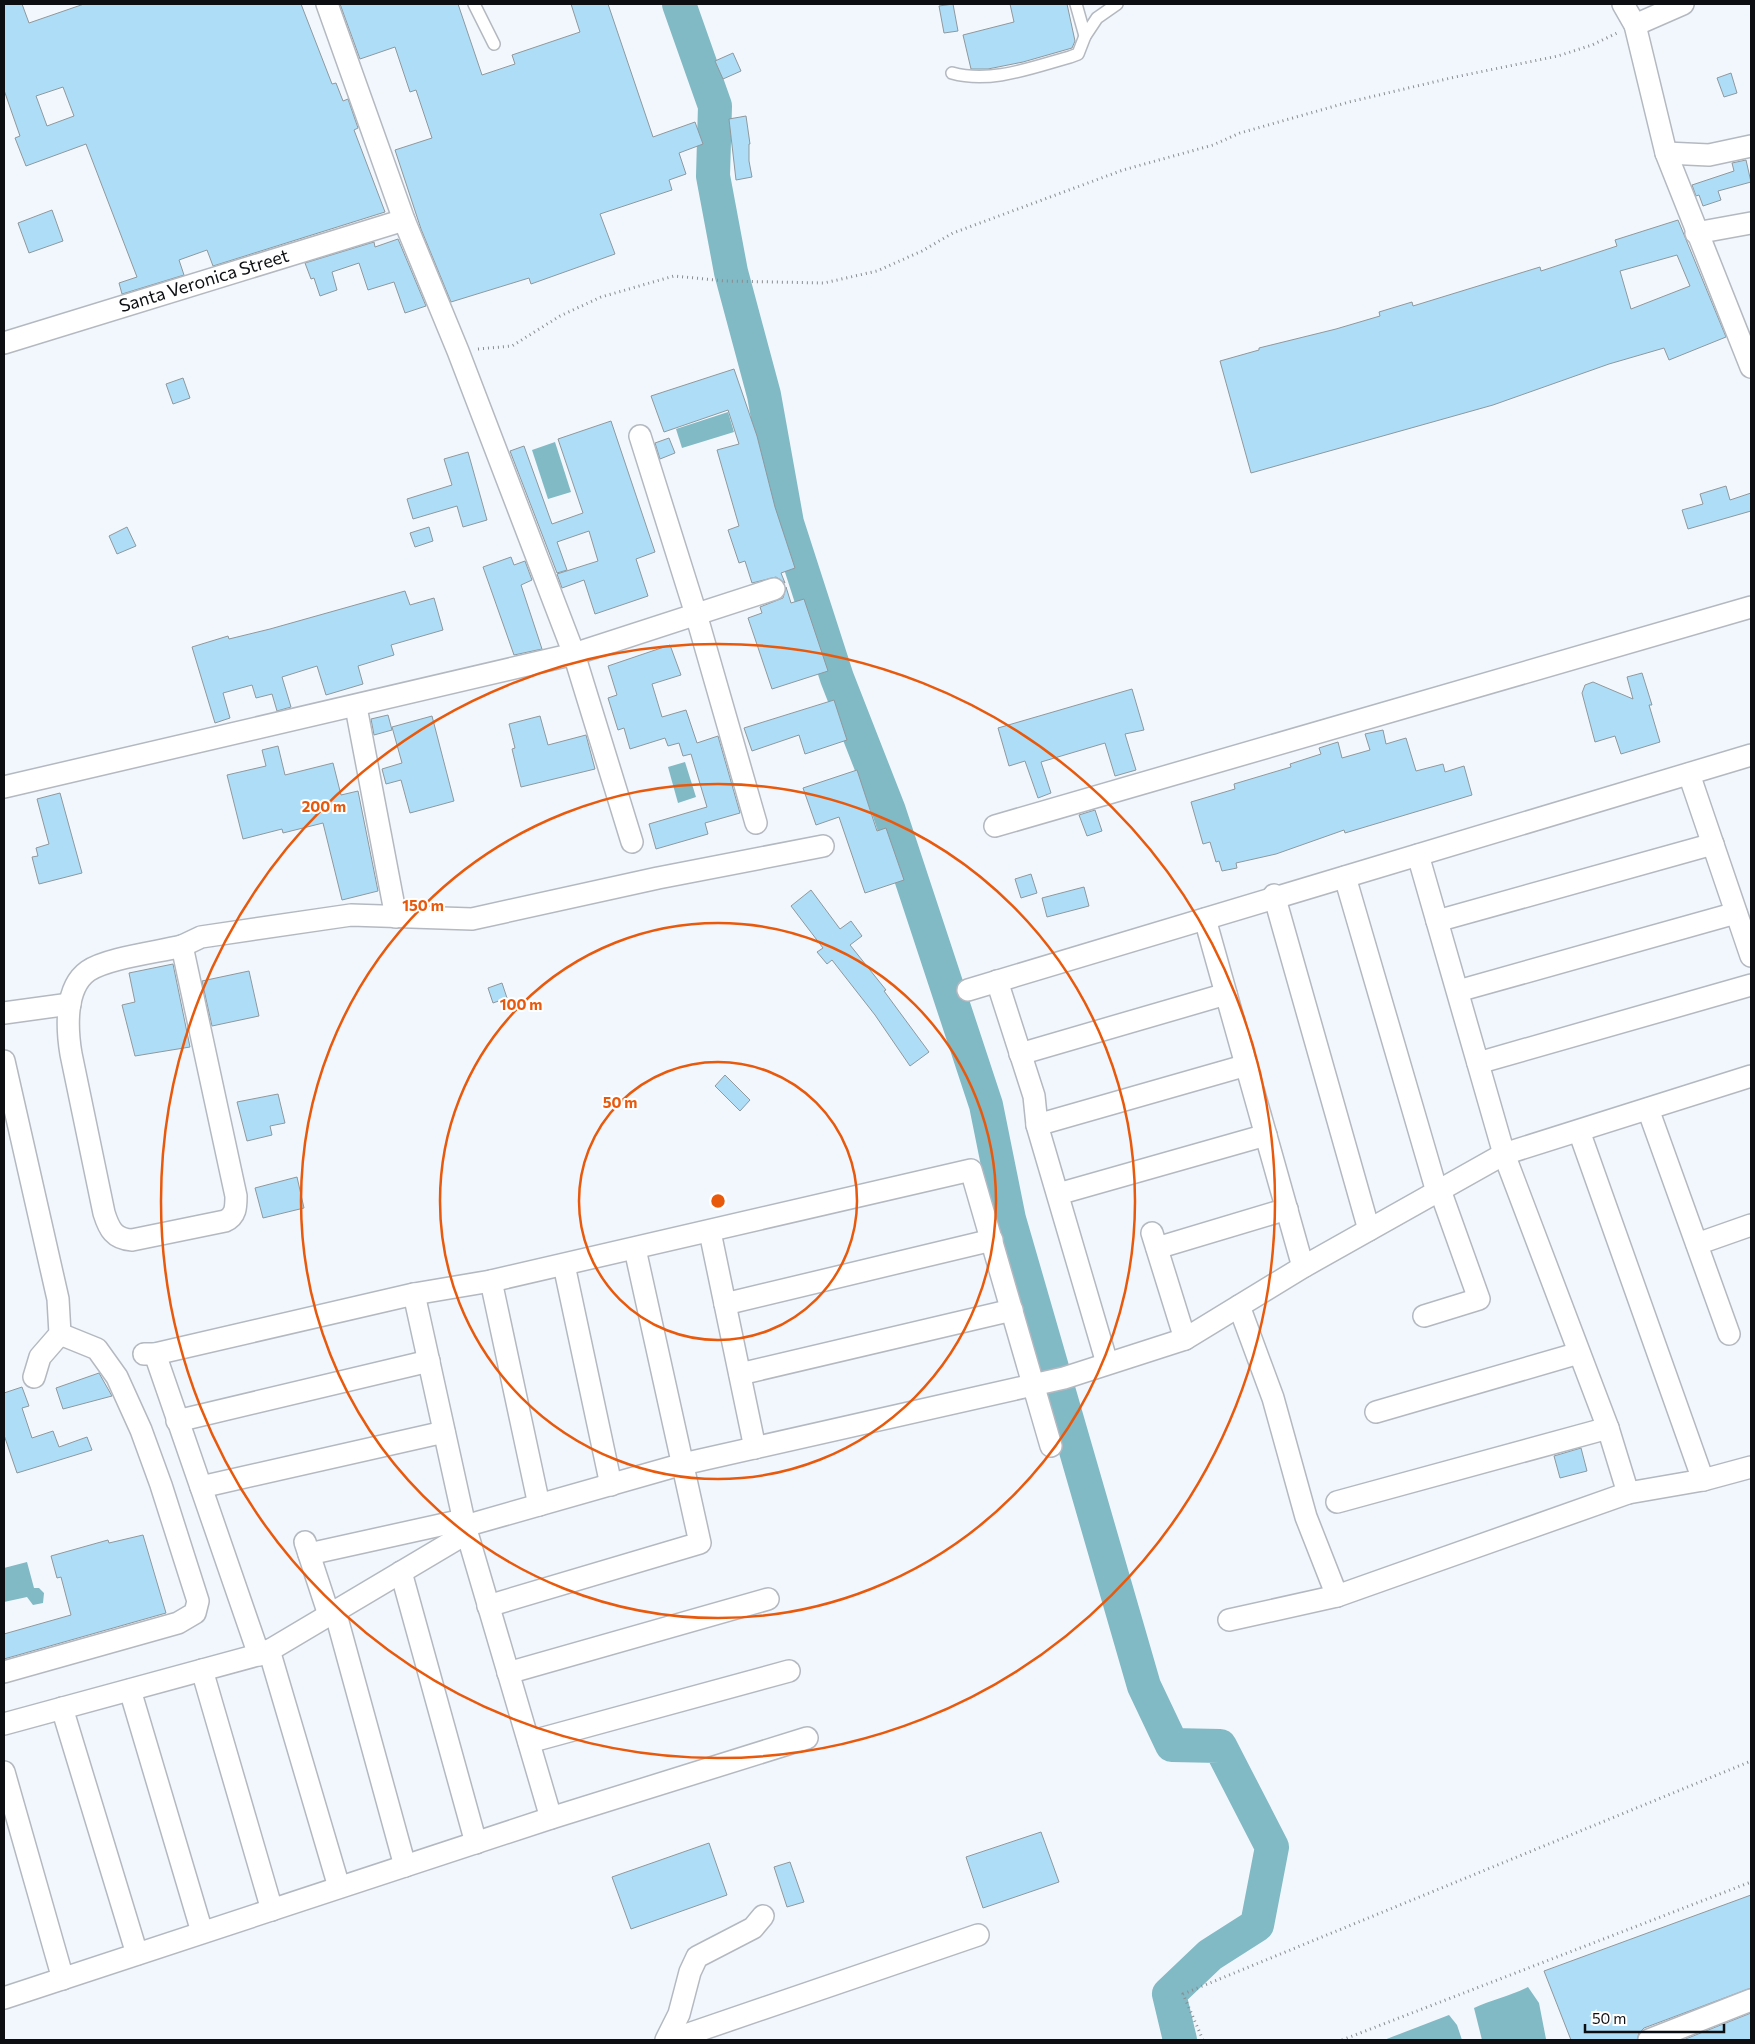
<svg xmlns="http://www.w3.org/2000/svg" width="1755" height="2044" viewBox="0 0 1755 2044" font-family="Commissioner,sans-serif">
<rect width="100%" height="100%" fill="#f2f7fd"/>
<g fill="#81b9c4">
<path d="M728 412 734 432 682 448 676 429Z"/>
<path d="M555 442 571 492 548 499 532 450Z"/>
<path d="M685 762 696 797 678 803 668 767Z"/>
<path d="M27 1562 34 1588H39L44 1593 43 1603 33 1605 27 1597 4 1602V1568Z"/>
<path d="M1528 1987 1539 2003 1546 2039 1482 2040 1474 2008C1491 2000 1510 1996 1528 1987Z"/>
<path d="M1449 2015 1457 2025 1462 2040H1384Z"/>
</g>
<g fill="none" stroke-linecap="round" stroke-linejoin="round">
<path stroke="#81b9c4" stroke-width="34" d="M679 4 715 106 713 176 731 272 764 395 787 523 837 678 889 811 986 1105 1009 1219 1144 1686 1172 1745 1220 1746 1272 1847 1257 1925 1210 1955 1169 1994 1180 2040"/>
</g>
<g fill="#aedef7" stroke="#8f989d" fill-rule="evenodd">
<path d="M4 4H22L29 23 84 4H301L332 84 336 83 343 101 348 99 358 128 354 130 385 212 213 266 207 250 179 260 184 275 122 294 119 283 137 277 86 144 26 166 15 138 20 136 4 90ZM63 87 74 116 47 126 36 96Z"/>
<path d="M340 4H458L482 75 515 64 512 55 580 32 571 4H608L653 137 695 122 703 144 679 153 686 174 669 180 672 190 600 214 615 254 531 284 529 278 451 302 421 229 395 150 432 138 416 90 410 92 395 47 360 59Z"/>
<path d="M953 4 958 31 944 33 939 6Z"/>
<path d="M1010 4H1067L1075 41 1072 48 1023 62 988 69H971L963 35 1014 22Z"/>
<path d="M733 53 741 71 723 79 715 61Z"/>
<path d="M1731 73 1737 93 1724 97 1717 78Z"/>
<path d="M746 116 750 144H749V161L752 177 736 180 729 119Z"/>
<path d="M1746 160 1751 182 1718 191 1721 200 1703 206 1699 195 1696 196 1692 185 1734 171 1732 163Z"/>
<path d="M52 210 63 241 29 253 18 223Z"/>
<path d="M1678 220 1726 337 1669 360 1664 348 1609 364 1493 405 1251 473 1220 361 1259 350V348L1336 329 1380 316 1379 312 1412 302 1413 306 1540 267 1541 271 1617 246 1615 240ZM1677 255 1690 286 1631 309 1620 271Z"/>
<path d="M398 239 426 306 405 313 394 282 368 290 359 263 332 272 337 290 320 296 314 278 311 279 305 263 374 242 375 247Z"/>
<path d="M734 369 757 436 775 507 795 568 781 573 785 583 776 577 752 583 745 561 739 563 728 530 739 526 717 450 739 444 728 410 664 432 651 396Z"/>
<path d="M183 378 190 398 173 404 166 384Z"/>
<path d="M611 421 655 552 636 559 648 596 595 614 584 580 562 588 557 574 598 561 589 531 557 542 567 570 557 573 510 451 524 446 552 524 583 513 558 439Z"/>
<path d="M669 438 675 453 660 459 655 443Z"/>
<path d="M468 452 487 520 463 527 457 506 413 519 407 499 452 485 444 459Z"/>
<path d="M1726 486 1730 500 1751 493V511L1688 529 1682 510 1703 504 1700 494Z"/>
<path d="M127 527 136 546 117 554 109 536Z"/>
<path d="M429 527 433 541 415 547 410 533Z"/>
<path d="M511 557 514 565 525 561 532 580 521 585 542 649 514 655 483 567Z"/>
<path d="M786 587 791 603 804 599 828 671 772 689 748 618 762 613 760 607 783 598Z"/>
<path d="M405 591 410 605 434 598 443 630 391 645 394 655 358 666 363 684 326 695 317 666 282 677 291 707 277 711 272 694 256 698 252 685 223 693 230 718 215 723 192 647 228 636 229 639 270 629Z"/>
<path d="M670 645 681 675 652 684 662 717 686 710 697 743 718 736 740 813 705 823 708 834 656 849 649 824 707 807 691 754 683 756 679 743 668 746 665 738 630 749 624 728 618 730 608 698 617 695 608 666Z"/>
<path d="M1642 673 1652 705H1649L1660 742 1621 754 1615 736 1595 742 1582 693 1585 685 1593 682 1633 699 1627 677Z"/>
<path d="M1132 689 1144 730 1125 734 1136 770 1115 776 1105 743 1041 762 1051 793 1038 798 1025 761 1009 766 998 728Z"/>
<path d="M834 700 847 740 805 754 799 735 752 751 744 728Z"/>
<path d="M388 715 392 730 374 735 371 719Z"/>
<path d="M432 716 454 801 410 813 401 780 386 784 382 769 402 763 392 727Z"/>
<path d="M540 716 548 745 586 735 595 769 521 787 512 749 515 748 509 724Z"/>
<path d="M1383 730 1386 744 1406 738 1416 771 1443 764 1445 772 1464 766 1472 795 1345 833 1344 830 1276 854 1236 863 1237 868 1222 871 1219 861 1216 862 1210 842 1203 844 1191 802 1235 789 1234 784 1291 767 1290 764 1321 754 1319 748 1338 742 1342 758 1370 750 1365 734Z"/>
<path d="M278 746 285 775 333 763 341 795 358 791 378 891 342 900 323 823 283 833 282 829 243 839 227 775 266 766 262 750Z"/>
<path d="M857 770 877 831 886 828 904 880 865 893 839 817 816 825 803 788Z"/>
<path d="M60 793 82 873 39 884 32 857 38 856 36 848 49 844 37 799Z"/>
<path d="M1095 810 1102 831 1087 836 1079 815Z"/>
<path d="M1031 874 1037 893 1021 898 1015 879Z"/>
<path d="M1084 887 1089 906 1047 917 1042 898Z"/>
<path d="M811 890 840 929 851 921 862 936 850 945 886 990 884 991 929 1052 910 1066 875 1015 832 960 827 964 817 952 823 948 791 906Z"/>
<path d="M173 964 190 1047 135 1056 122 1005 135 1002 129 973Z"/>
<path d="M249 971 259 1016 212 1026 202 981Z"/>
<path d="M502 983 507 998 493 1003 488 988Z"/>
<path d="M725 1075 750 1100 740 1111 715 1086Z"/>
<path d="M278 1094 285 1123 270 1126 272 1135 247 1141 237 1102Z"/>
<path d="M297 1177 304 1208 263 1218 255 1188Z"/>
<path d="M99 1373 112 1396 63 1409 56 1388Z"/>
<path d="M22 1387 29 1406 22 1408 32 1438 53 1431 59 1447 87 1437 92 1450 17 1473 4 1435V1393Z"/>
<path d="M1581 1448 1587 1471 1560 1478 1554 1456Z"/>
<path d="M143 1535 166 1613 4 1659V1634L71 1615 61 1577 57 1578 51 1556 108 1540 109 1543Z"/>
<path d="M1041 1832 1059 1882 983 1908 966 1857Z"/>
<path d="M709 1843 727 1895 631 1929 612 1877Z"/>
<path d="M790 1862 804 1902 787 1907 774 1867Z"/>
<path d="M1751 1895V1988L1644 2028 1639 2033 1637 2040H1571L1544 1971Z"/>
<path d="M1751 2013V2040H1683Z"/>
</g>
<g fill="none" stroke-linecap="round" stroke-linejoin="round">
<defs>
<g id="lane">
<path d="M474 4 494 44"/>
<path d="M1076 4 1085 36"/>
<path d="M952 73C991 84 1033 67 1070 57L1078 54 1085 36 1097 18 1117 4"/>
</g>
<g id="street">
<path d="M327 4 404 220 458 351 574 654 632 842"/>
<path d="M1623 4 1635 25 1666 153 1751 367"/>
<path d="M1635 25 1683 4"/>
<path d="M1666 153 1709 155 1751 146"/>
<path d="M1696 233 1751 223"/>
<path d="M4 343 404 220"/>
<path d="M640 436 696 614 756 823"/>
<path d="M356 707 396 917"/>
<path d="M1689 774 1751 956"/>
<path d="M4 787 574 654 774 589"/>
<path d="M995 826 1751 607"/>
<path d="M1418 855 1504 1154 1608 1428 1628 1493"/>
<path d="M1345 877 1437 1192"/>
<path d="M1274 895 1369 1230"/>
<path d="M1205 919 1303 1267"/>
<path d="M1437 921 1713 844"/>
<path d="M182 946 236 1196C236 1207 236 1216 225 1221L132 1240C114 1239 109 1229 104 1213L71 1054C67 1030 64 988 88 971 107 958 158 952 182 946Z"/>
<path d="M182 946 201 937 351 915 472 919 658 878 823 846"/>
<path d="M997 981 1034 1096 1037 1125 1107 1363"/>
<path d="M968 990 1751 755"/>
<path d="M1458 991 1736 913"/>
<path d="M4 1013 70 1004"/>
<path d="M1020 1054 1226 994"/>
<path d="M4 1061 58 1299 60 1334 40 1357 34 1377"/>
<path d="M1478 1063 1751 985"/>
<path d="M1648 1109 1729 1334"/>
<path d="M1037 1125 1247 1065"/>
<path d="M1579 1131 1703 1480"/>
<path d="M1058 1194 1266 1135"/>
<path d="M710 1232 755 1448"/>
<path d="M1152 1233 1185 1339"/>
<path d="M1697 1244 1751 1225"/>
<path d="M1157 1248 1287 1209"/>
<path d="M564 1265 611 1485"/>
<path d="M491 1281 539 1505"/>
<path d="M414 1294 465 1526 551 1818"/>
<path d="M725 1304 992 1240"/>
<path d="M1239 1306 1273 1398 1306 1517 1337 1596"/>
<path d="M1424 1316 1479 1299 1440 1190"/>
<path d="M144 1354H155L414 1294 491 1281 971 1170 1051 1446"/>
<path d="M155 1354 259 1655"/>
<path d="M740 1374 1012 1310"/>
<path d="M1376 1412 1579 1353"/>
<path d="M177 1421 429 1361"/>
<path d="M201 1487 444 1432"/>
<path d="M1337 1502 1608 1428"/>
<path d="M465 1526 683 1464 1064 1378 1185 1339 1303 1267 1504 1154 1751 1076"/>
<path d="M305 1542 329 1615"/>
<path d="M309 1554 463 1520"/>
<path d="M401 1572 476 1843"/>
<path d="M488 1606 700 1543 635 1249"/>
<path d="M335 1611 405 1866"/>
<path d="M1229 1620 1337 1596 1628 1493 1703 1480 1751 1467"/>
<path d="M269 1650 339 1887"/>
<path d="M202 1670 272 1910"/>
<path d="M4 1672 178 1623 195 1613 198 1601 161 1485 141 1430 117 1377 97 1349 60 1334"/>
<path d="M508 1673 768 1599"/>
<path d="M130 1690 202 1932"/>
<path d="M62 1708 137 1954"/>
<path d="M4 1724 265 1653 467 1533"/>
<path d="M529 1742 789 1671"/>
<path d="M4 1772 63 1979"/>
<path d="M4 1998 551 1818 807 1738"/>
<path d="M666 2040 679 2014 690 1972 697 1957 753 1928 763 1916"/>
<path d="M671 2040 978 1935"/>
<path d="M1649 2040 1751 2000"/>
</g>
</defs>
<use href="#lane" stroke="#b4b9c1" stroke-width="14"/>
<use href="#street" stroke="#b4b9c1" stroke-width="24"/>
<g stroke="#898d91" stroke-width="3" stroke-dasharray="1 4" stroke-linecap="butt">
<path d="M478 349 512 346 560 316 601 297 674 276 725 281 824 283 877 271 922 251 953 233 1123 170 1213 145 1240 133 1349 102 1455 77 1558 56 1592 45 1617 33"/>
<path d="M1203 2040 1183 1994 1751 1761"/>
<path d="M1342 2040 1751 1882"/>
</g>
<use href="#lane" stroke="#fff" stroke-width="11"/>
<use href="#street" stroke="#fff" stroke-width="21"/>
</g>
<g fill="none" stroke="#e8590c" stroke-width="2.5">
<circle cx="718" cy="1201" r="139"/>
<circle cx="718" cy="1201" r="278"/>
<circle cx="718" cy="1201" r="417"/>
<circle cx="718" cy="1201" r="557"/>
</g>
<g text-anchor="middle" stroke-width="4" stroke-linejoin="round" paint-order="stroke">
<g font-size="18" fill="#0c0e11" stroke="#fff">
<text transform="translate(204 281) rotate(-17)" y="6">Santa Veronica Street</text>
</g>
</g>
<circle cx="718" cy="1201" r="8" fill="#e8590c" stroke="#fff" stroke-width="2.5"/>
<g font-size="15" text-anchor="middle" font-weight="bold" fill="#e8590c" stroke="#fff" stroke-width="4" stroke-linejoin="round" paint-order="stroke">
<text x="324" y="812">200 m</text>
<text x="423" y="911">150 m</text>
<text x="521" y="1010">100 m</text>
<text x="620" y="1108">50 m</text>
</g>
<rect width="1755" height="2044" fill="none" stroke="#0c0e11" stroke-width="10"/>
<path d="M1585 2024v8h139v-8" fill="none" stroke="#0c0e11" stroke-width="2.5"/>
<text x="1592" y="2024" font-size="15" fill="#0c0e11" stroke="#ffffff" stroke-width="4" paint-order="stroke">50 m</text>
</svg>
